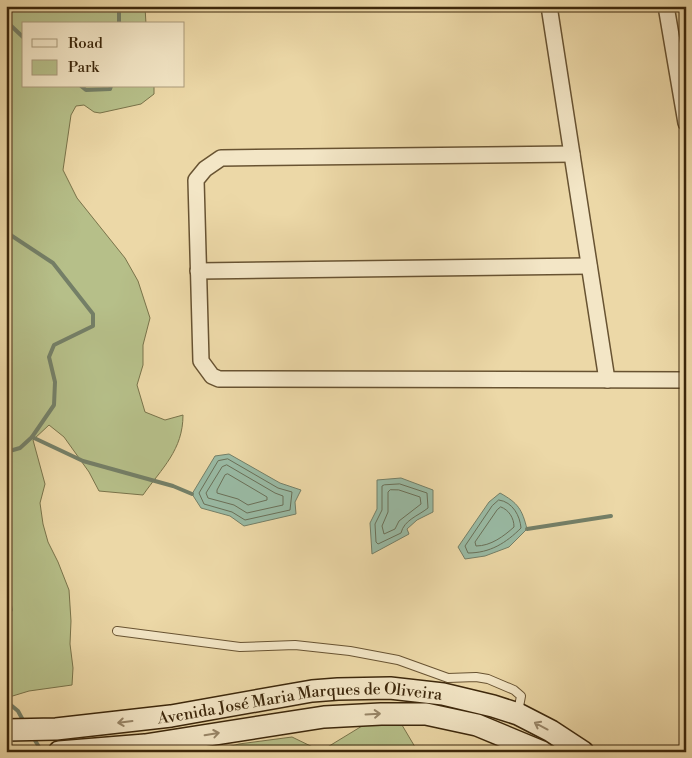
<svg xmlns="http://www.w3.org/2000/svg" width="692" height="758" viewBox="0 0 692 758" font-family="'Libre Bodoni',serif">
<rect width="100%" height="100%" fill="#ecd8a7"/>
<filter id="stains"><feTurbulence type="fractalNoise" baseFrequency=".004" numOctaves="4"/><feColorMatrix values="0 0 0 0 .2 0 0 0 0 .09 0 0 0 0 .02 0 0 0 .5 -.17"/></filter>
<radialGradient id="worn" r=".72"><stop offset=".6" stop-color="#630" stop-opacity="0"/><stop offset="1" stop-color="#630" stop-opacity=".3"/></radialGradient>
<g fill="#b6bf89" stroke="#79734a">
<path d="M6 6 145 7 146 24H24V86H154V94L141 104 100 113 94 112 84 105 76 106 71 115 63 170 77 198 125 258 138 281 150 318 143 345V365L137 385 145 412 165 420 183 415C183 450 162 468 143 495L99 491 89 472 64 437 49 425 33 440 45 484 40 503 43 524 48 542 58 562 69 590 71 621 70 644 73 668 72 685 29 691 6 698Z"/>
<path d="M385 712 399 720 418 752H209L239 744 292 737 321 751Z"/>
</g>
<g fill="#99baa4" stroke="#747f67">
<path d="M229 454 280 483 301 490 295 502 296 514 244 526 230 516 201 508 192 494 215 456Z"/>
<path d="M401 478 433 490V512L417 520 407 529 409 534 372 554 370 523 377 509V480Z"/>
<path d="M500 493C518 503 522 509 527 529L509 547 485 556 465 559 458 547 489 502Z"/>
</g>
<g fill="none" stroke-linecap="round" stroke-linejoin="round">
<g stroke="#6a7058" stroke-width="1">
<path d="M228 459 278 488 292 492 290 510 245 520 232 512 204 504 199 493 218 461Z"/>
<path d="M227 465 275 493 283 496V505L247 513 234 505 208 498 206 493 222 467Z"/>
<path d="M228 474 267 497V500L248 505 238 499 217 493V490L225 475Z"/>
<path d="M400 484 427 493 428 508C418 516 404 520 401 533L378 544 376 542 375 524 382 510V486L384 485Z"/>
<path d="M399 490 420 497 421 504 399 521 395 529 384 534 382 526 388 512V492L390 490Z"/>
<path d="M499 500C513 502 520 516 521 528 506 543 490 553 468 553L465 546 492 506Z"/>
<path d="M501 507C509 510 514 518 514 527 504 536 491 546 476 546L475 542 497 510Z"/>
</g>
<g stroke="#747f67" stroke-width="4">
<path d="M119 6V24"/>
<path d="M6 21 24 38"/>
<path d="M81 86 86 90 110 89 111 86"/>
<path d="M6 232 53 263 93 314V326L54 345 49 357 55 382 54 405 32 437 20 448 6 452"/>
<path d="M32 437 83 461 173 486 192 494"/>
<path d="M527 529 611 516"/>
<path d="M6 588 11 610 6 614"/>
<path d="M6 701 18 711 24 722"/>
<path d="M33 737 42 752"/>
</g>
<defs>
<path id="service" d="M117 631 240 647 295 645 350 651 398 660 448 678 476 677 488 679 514 690 521 696 518 712"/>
<g id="minor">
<path d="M549 6 607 380"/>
<path d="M666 6 686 123"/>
<path d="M572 154 221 158 205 169 196 180 201 361 212 376 219 379 686 380"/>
<path d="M198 271 589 266"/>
</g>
<g id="secondary">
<path id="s1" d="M6 730 56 729 171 716 312 691 338 689 390 688 443 694 493 706 518 714 551 731 583 752"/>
<path d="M59 752 145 745 324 717 381 714H426L477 725 542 752"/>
</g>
</defs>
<use href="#service" stroke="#685332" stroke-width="10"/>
<use href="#minor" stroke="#685332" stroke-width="18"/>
<use href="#secondary" stroke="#3c270b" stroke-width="24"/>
<use href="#service" stroke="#f3e6c6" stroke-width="8"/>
<use href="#minor" stroke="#f3e6c6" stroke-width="15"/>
<use href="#secondary" stroke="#f3e6c6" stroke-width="21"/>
</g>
<defs><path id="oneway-shaft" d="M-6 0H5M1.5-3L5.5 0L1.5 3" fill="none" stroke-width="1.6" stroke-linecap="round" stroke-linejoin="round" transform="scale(1.25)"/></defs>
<g stroke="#988668">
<use href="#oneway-shaft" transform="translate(373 714) rotate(-3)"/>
<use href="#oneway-shaft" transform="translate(125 722) rotate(173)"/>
<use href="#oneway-shaft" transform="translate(541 726) rotate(-152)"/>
<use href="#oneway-shaft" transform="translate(212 734) rotate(-9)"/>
</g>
<g text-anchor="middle" stroke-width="4" stroke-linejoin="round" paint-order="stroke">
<g font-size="16" fill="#3c270b" stroke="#f3e6c6">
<text dy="6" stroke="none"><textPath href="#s1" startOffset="296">Avenida José Maria Marques de Oliveira</textPath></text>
</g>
</g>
<rect width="692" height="758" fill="none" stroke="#ecd8a7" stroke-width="25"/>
<rect x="8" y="8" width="677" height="743" fill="none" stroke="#3c270b" stroke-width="2.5"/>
<rect x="12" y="12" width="667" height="733" fill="none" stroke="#3c270b"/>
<rect x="22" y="22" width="162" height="65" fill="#f3e6c6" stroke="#aa9a7b"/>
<rect x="32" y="39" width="25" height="8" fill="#f3e6c6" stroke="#aa9a7b"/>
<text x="68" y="48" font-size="15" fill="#3c270b">Road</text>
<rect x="32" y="60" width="25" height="15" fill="#b6bf89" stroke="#aa9a7b"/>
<text x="68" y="72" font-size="15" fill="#3c270b">Park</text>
<rect width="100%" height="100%" filter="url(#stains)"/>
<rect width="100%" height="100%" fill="url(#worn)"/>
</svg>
